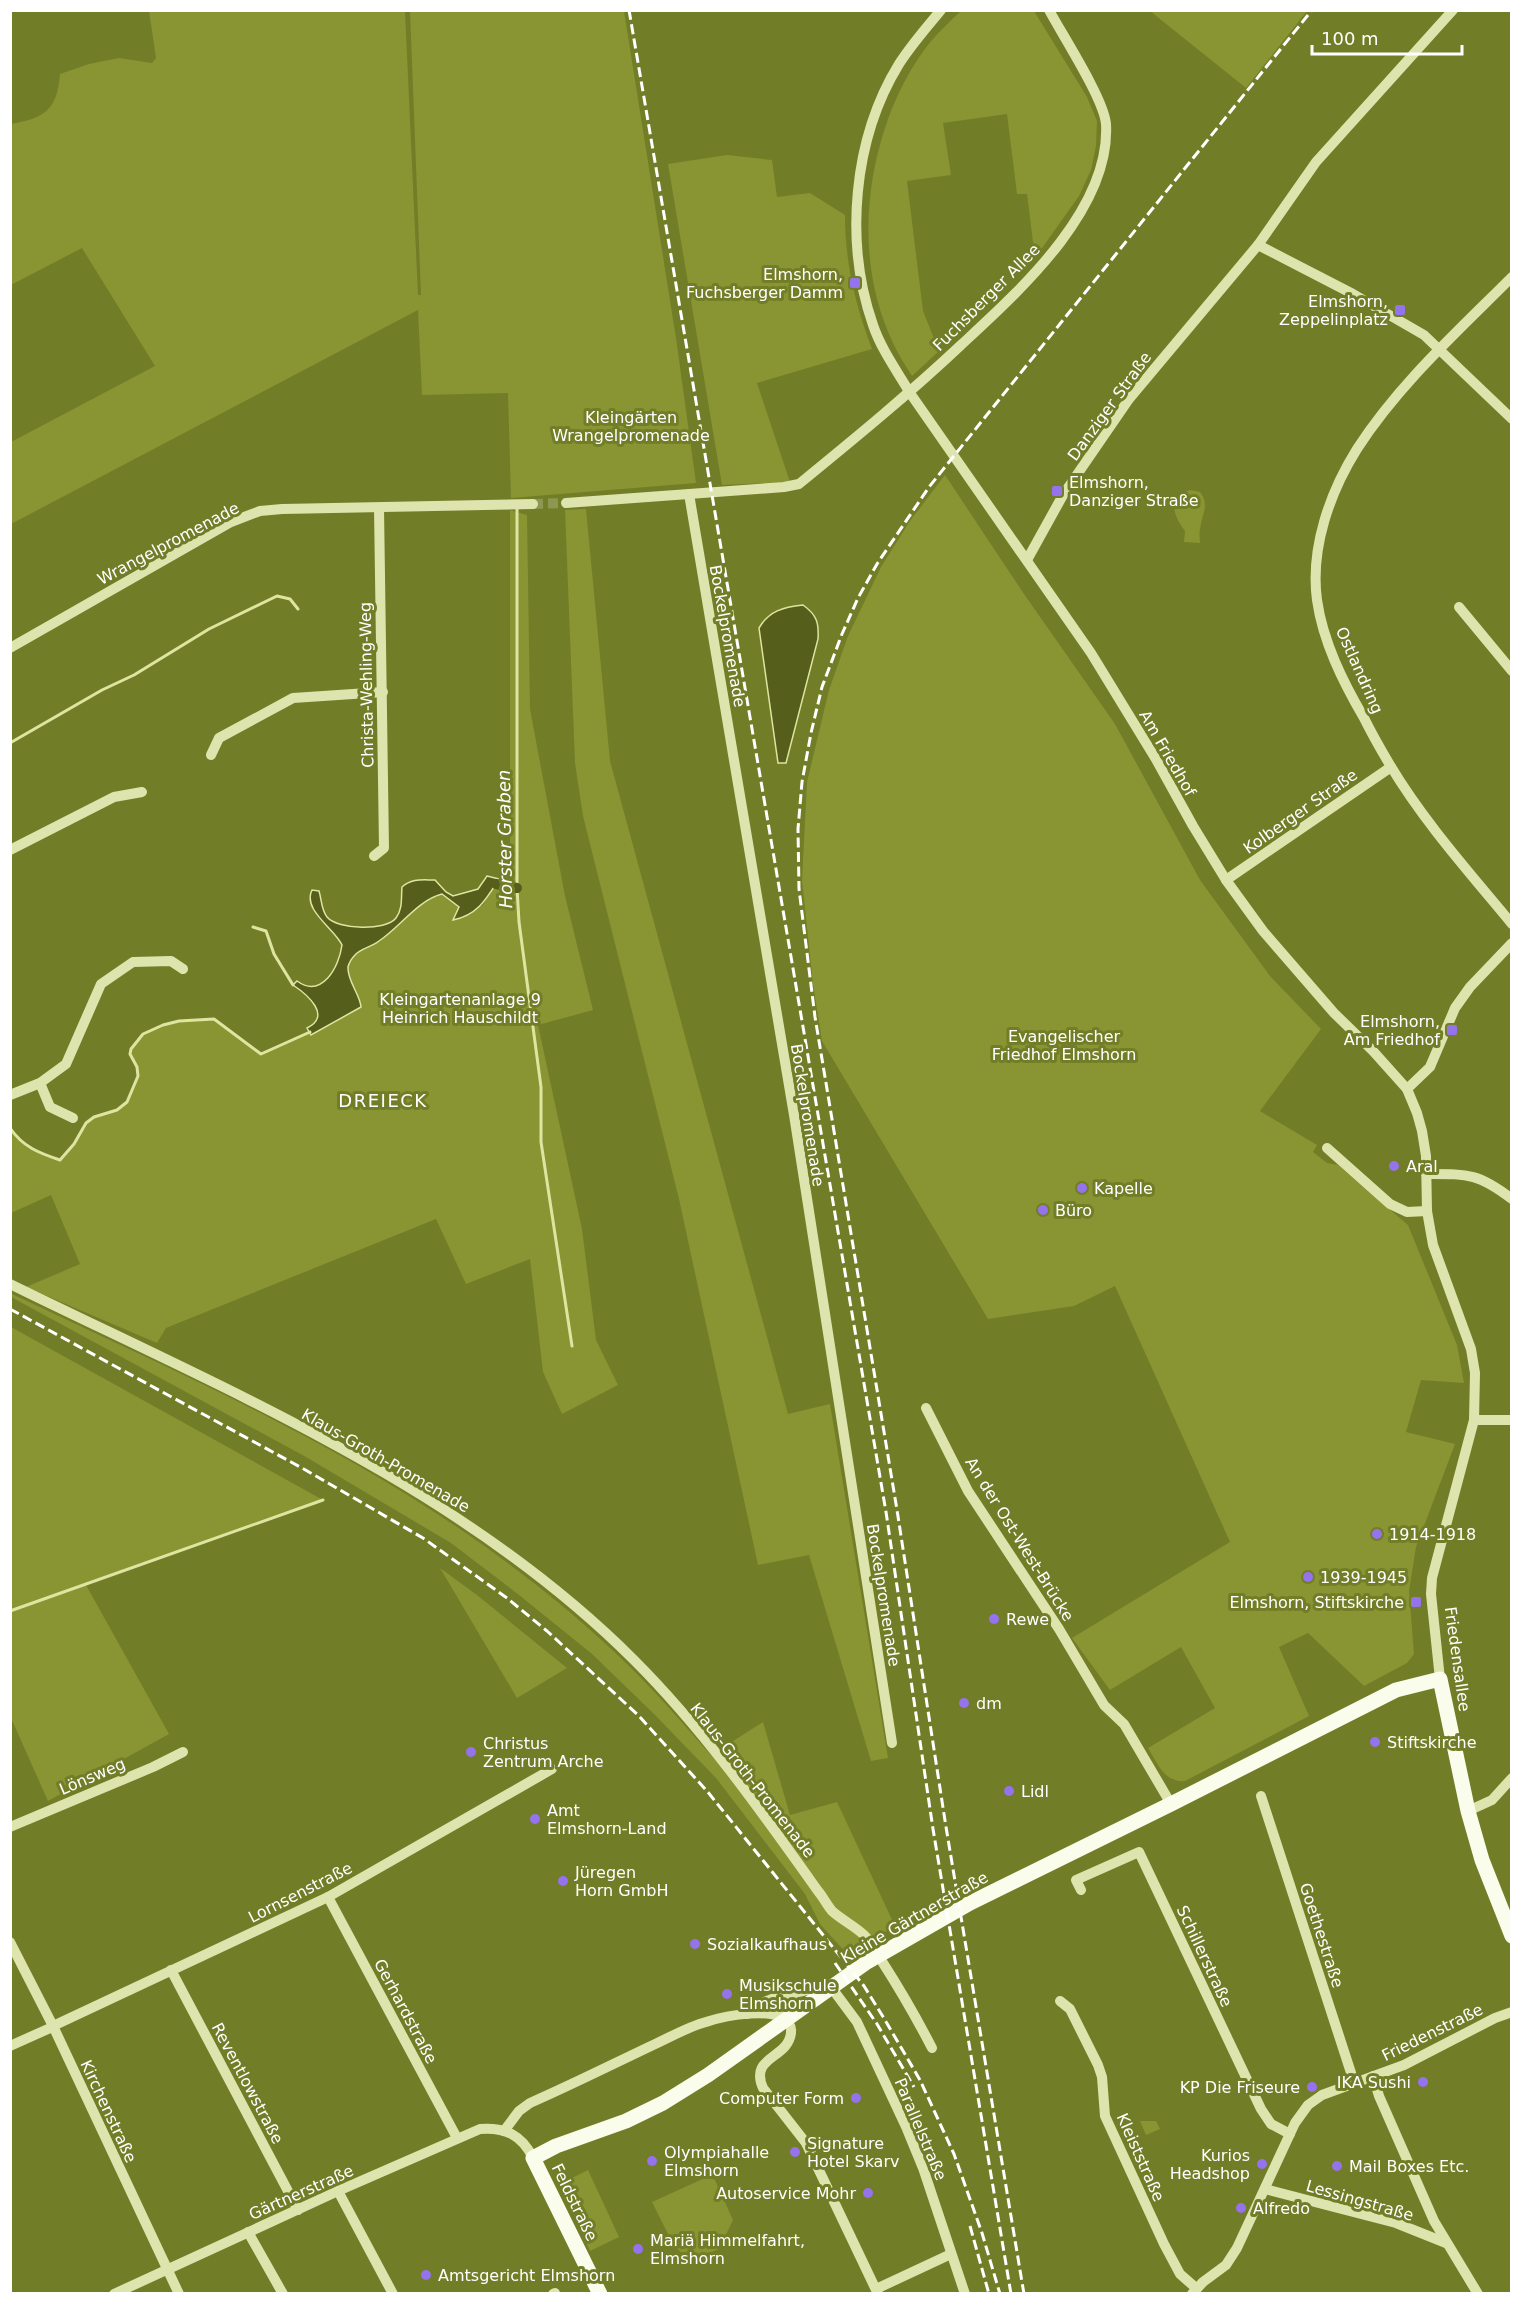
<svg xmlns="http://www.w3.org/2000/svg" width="1522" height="2304" viewBox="0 0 1522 2304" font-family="'DejaVu Sans',sans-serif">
<rect width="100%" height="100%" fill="#727d27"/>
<g fill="#899432">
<path d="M149 11H405L418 295H421L410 11H624L676 338 696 483 511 498 508 393 422 395 418 310 11 524V442L155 366 82 248 11 285V124C45 118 57 110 60 74L89 64 119 58 152 63 156 58Z"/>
<path d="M961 11H1034L1087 97 1097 121 1096 146 1091 170 1079 196 1035 258 1027 194H1017L1007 114 943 123 951 175 907 181 923 311 939 351 912 376C906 366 899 356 894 345 861 277 862 198 885 128 895 97 911 65 932 40 941 30 951 20 961 11Z"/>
<path d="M1150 11H1307L1246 88Z"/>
<path d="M727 155 772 160 777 197 810 193 845 215C845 262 855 304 872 349L757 383 790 482 722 485 668 164Z"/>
<path d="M945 475 1024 594 1115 724 1200 880 1270 976 1321 1029 1260 1111 1317 1145 1313 1152 1327 1163 1338 1165 1408 1225 1457 1345 1464 1383 1421 1380 1406 1432 1455 1444 1416 1547 1409 1591 1414 1654 1407 1663 1364 1686 1308 1633 1279 1647 1309 1716 1185 1781C1165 1783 1157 1763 1148 1748L1215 1708 1181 1647 1110 1690 1072 1638 1230 1542 1115 1286 1074 1306 988 1319 822 1041 813 984 802 880 807 782 829 690 848 636 881 567 910 521Z"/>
<path d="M1190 490 1200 492C1210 505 1202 514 1200 529 1199 533 1200 539 1200 543L1184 542 1185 531C1173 515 1167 499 1190 490Z"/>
<path d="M586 509 610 761 788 1414 830 1404 888 1758 871 1761 809 1555 758 1565 679 1199 583 816 575 763 565 510Z"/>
<path d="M510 510 527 515 530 709 565 896 593 1010 538 1025 582 1229 596 1340 618 1385 562 1414 543 1372 530 1259 466 1284 436 1219 166 1328 157 1343 26 1287 80 1264 51 1195 11 1213 10 1128C23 1147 39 1154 60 1160L74 1144 86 1123 94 1117 117 1110 127 1102 138 1076 137 1067 130 1054 131 1049 143 1034 163 1025 179 1021 214 1019 261 1054 310 1032 311 1034 361 1007C358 995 347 979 348 967 349 963 352 958 355 955 361 948 372 947 379 941 400 927 416 900 442 894L459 908 472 912 483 905 499 879 510 880Z"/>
<path d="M10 1293C162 1365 324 1436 463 1531 521 1571 578 1616 628 1665 657 1693 684 1725 711 1755L763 1722 790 1815 837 1802 895 1926 848 1955 820 1924 805 1894 716 1778 654 1714 592 1654 519 1595 451 1543 306 1457 11 1297Z"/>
<path d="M11 1327 323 1500 200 1543 86 1585 169 1734 48 1801 11 1718Z"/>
<path d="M440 1568 477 1595 567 1668 517 1698Z"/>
<path d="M1140 2121H1156L1160 2129 1146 2135Z"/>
<path d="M588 2170 619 2237 590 2251 560 2184Z"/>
<path d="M707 2177 715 2180 733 2220 719 2249 691 2261 674 2246 652 2202Z"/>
</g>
<g fill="#555e1b" stroke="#dee5a1" stroke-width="1.5">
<path d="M803 605C817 615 819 623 818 639L786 763H778L759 628C769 611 783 607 803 605Z"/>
<path d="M487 876 499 879C487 898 478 915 453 920L459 907 442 894C418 900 400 927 379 941 372 947 361 948 355 955 352 958 349 963 348 967 347 981 360 994 361 1007L311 1035 307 1028C332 1016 308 995 293 985L297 981C322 999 339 967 342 945 335 929 302 910 312 890L319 891C322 901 321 909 327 917 338 930 386 931 396 918 403 909 401 897 402 887 412 878 422 880 435 880L446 892 453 896 478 889Z"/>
</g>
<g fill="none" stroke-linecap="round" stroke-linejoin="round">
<g stroke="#dee5a1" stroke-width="3">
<path d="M517 508V888L519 922 541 1087V1142L572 1346"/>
<path d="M10 743 102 690 134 675 209 629 277 596 290 599 298 609"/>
<path d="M253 927 266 931 274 954 293 985"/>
<path d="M10 1128C23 1147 39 1153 60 1160L74 1144 86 1123 94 1117 117 1110 127 1102 138 1076 137 1067 130 1054 131 1049 143 1034 163 1025 179 1021 214 1019 261 1054 310 1032"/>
<path d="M10 1611 323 1500"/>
</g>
<path stroke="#555e1b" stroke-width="10" d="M496 884 517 888"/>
<path stroke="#8e9752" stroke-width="10" stroke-dasharray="10 5" stroke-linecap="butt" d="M533 504 566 503"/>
<g stroke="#dee4ad" stroke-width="10">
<path d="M941 10C926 28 911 45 899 64 853 139 844 242 873 325 881 349 897 371 910 393L1091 653 1157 761 1193 826 1226 880 1263 931 1334 1013 1373 1051 1407 1089 1417 1113 1422 1131 1426 1156 1427 1211 1433 1245 1471 1349 1475 1373 1474 1420 1432 1578 1431 1594 1440 1679"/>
<path d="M1258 245 1353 294 1424 335 1512 419"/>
<path d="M1512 277C1458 331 1399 384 1357 449 1330 492 1310 548 1317 600 1323 642 1343 682 1364 718 1372 734 1381 750 1390 765 1424 822 1470 873 1512 924"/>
<path d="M689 494 794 1115 892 1743"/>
<path d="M566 503 784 487 799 484C854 439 909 394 961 345 1018 292 1111 210 1106 124 1104 99 1063 36 1049 10"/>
<path d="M1027 560 1063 495 1129 399 1258 245 1316 162 1453 10"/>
<path d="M1459 607 1512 671"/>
<path d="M10 648 231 522 260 511 282 509 533 504"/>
<path d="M211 755 219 738 293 698 383 692"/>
<path d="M10 850 114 797 142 792"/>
<path d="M374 856 384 848 379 508"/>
<path d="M1226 880 1391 767"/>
<path d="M40 1083 50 1107 73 1118"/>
<path d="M1407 1089 1430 1067 1455 1008 1470 987 1512 943"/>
<path d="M10 1095 40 1083 66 1064 101 984 133 962 171 961 183 969"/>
<path d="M1327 1148 1390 1204 1407 1212 1427 1211"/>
<path d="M1426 1174C1468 1174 1478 1173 1512 1199"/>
<path d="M10 1284C228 1391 460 1486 634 1660 704 1730 761 1811 818 1891 823 1897 827 1905 832 1911 843 1921 857 1927 866 1937 873 1945 878 1955 883 1963 901 1991 917 2019 932 2048"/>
<path d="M926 1408 968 1491 1059 1629 1104 1705 1124 1724 1171 1804"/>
<path d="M1474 1420H1512"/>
<path d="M1261 1796 1354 2082"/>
<path d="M1468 1811 1492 1800 1512 1778"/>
<path d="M10 1827 153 1767 183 1752"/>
<path d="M1081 1890 1076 1880 1139 1852 1261 2109 1271 2124 1290 2134"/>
<path d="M328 1897 457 2138"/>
<path d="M10 1942 53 2026 179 2294"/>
<path d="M171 1970 298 2210"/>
<path d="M1060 2001 1070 2009 1098 2065 1102 2077 1105 2116 1164 2244 1180 2274 1196 2288"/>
<path d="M747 2014 757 2005 774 1998 816 1988H827L834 1991 857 2022 907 2129 923 2168 965 2294"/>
<path d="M781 2017 794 1994"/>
<path d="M53 2026 328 1897 552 1769"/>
<path d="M10 2046 48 2029"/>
<path d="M1373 2076 1379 2096 1434 2221 1478 2294"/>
<path d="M504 2131 519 2111 530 2103C571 2085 611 2065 651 2046 669 2038 687 2027 706 2022 724 2016 777 2005 789 2024 792 2028 791 2028 791 2033 788 2059 749 2056 763 2088L806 2143 878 2294"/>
<path d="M1265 2189 1396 2223 1446 2243"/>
<path d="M338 2191 393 2294"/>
<path d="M248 2232 283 2294"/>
<path d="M876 2289 951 2254"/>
<path d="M114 2294 338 2191 480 2129C505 2127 522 2135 533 2158"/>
<path d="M553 2294 555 2293"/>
<path d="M1192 2294 1203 2282 1226 2265 1237 2248 1295 2123 1308 2105 1322 2095 1404 2065 1495 2018 1512 2012"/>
</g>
<path stroke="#fafdec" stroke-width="15" d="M600 2294 533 2158 556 2146 626 2121 663 2103 708 2075 867 1962 970 1903 1171 1804 1396 1690 1440 1679 1468 1811 1482 1860 1512 1936"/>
<g stroke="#fff" stroke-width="3" stroke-dasharray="10 4.5" stroke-linecap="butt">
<path d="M629 10 886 1512 933 1829 1011 2294"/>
<path d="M10 1309 302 1468 423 1538 507 1598 547 1631 638 1715 707 1791 811 1920 864 1986 885 2020 920 2080 954 2154 982 2233 1000 2294"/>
<path d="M835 1963 877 2024 914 2087"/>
<path d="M970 2226 989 2294"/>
<path d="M1024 2294 946 1827 897 1510 815 1017 799 889 798 829 802 782 811 733 822 687 842 634 858 598 877 564 929 487 1312 10"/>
</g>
</g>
<g fill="#9473ec" stroke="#727d27" stroke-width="2">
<rect x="849" y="277" width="12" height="12" rx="3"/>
<rect x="1394" y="304" width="12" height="12" rx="3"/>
<rect x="1051" y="485" width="12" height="12" rx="3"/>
<rect x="1446" y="1024" width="12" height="12" rx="3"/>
<circle cx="1394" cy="1166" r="6"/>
<circle cx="1082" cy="1188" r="6"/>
<circle cx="1043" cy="1210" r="6"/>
<circle cx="1377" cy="1534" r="6"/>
<circle cx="1308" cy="1577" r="6"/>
<rect x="1410" y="1596" width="12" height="12" rx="3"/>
<circle cx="994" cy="1619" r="6"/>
<circle cx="964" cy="1703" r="6"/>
<circle cx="1375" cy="1742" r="6"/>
<circle cx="471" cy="1752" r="6"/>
<circle cx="1009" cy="1791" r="6"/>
<circle cx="535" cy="1819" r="6"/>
<circle cx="563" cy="1881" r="6"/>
<circle cx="695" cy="1944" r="6"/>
<circle cx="727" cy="1994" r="6"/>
<circle cx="1423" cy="2082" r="6"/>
<circle cx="1312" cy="2087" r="6"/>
<circle cx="856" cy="2098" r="6"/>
<circle cx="795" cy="2152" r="6"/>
<circle cx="652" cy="2161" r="6"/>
<circle cx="1262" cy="2164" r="6"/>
<circle cx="1337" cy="2166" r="6"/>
<circle cx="868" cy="2193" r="6"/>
<circle cx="1241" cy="2208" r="6"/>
<circle cx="638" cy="2249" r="6"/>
<circle cx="426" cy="2275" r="6"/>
</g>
<g text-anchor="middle" stroke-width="6" stroke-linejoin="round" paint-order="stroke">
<g font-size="16" fill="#fff" stroke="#727d27" text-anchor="start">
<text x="843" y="280" text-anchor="end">Elmshorn,<tspan x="843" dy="18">Fuchsberger Damm</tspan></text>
<text x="1388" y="307" text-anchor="end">Elmshorn,<tspan x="1388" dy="18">Zeppelinplatz</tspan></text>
<text x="1069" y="488">Elmshorn,<tspan x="1069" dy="18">Danziger Straße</tspan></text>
<text x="1440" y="1027" text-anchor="end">Elmshorn,<tspan x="1440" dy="18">Am Friedhof</tspan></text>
<text x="1406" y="1172">Aral</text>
<text x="1094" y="1194">Kapelle</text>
<text x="1055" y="1216">Büro</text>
<text x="1389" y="1540">1914-1918</text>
<text x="1320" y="1583">1939-1945</text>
<text x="1404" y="1608" text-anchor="end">Elmshorn, Stiftskirche</text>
<text x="1006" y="1625">Rewe</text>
<text x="976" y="1709">dm</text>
<text x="1387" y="1748">Stiftskirche</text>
<text x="483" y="1749">Christus<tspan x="483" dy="18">Zentrum Arche</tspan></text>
<text x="1021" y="1797">Lidl</text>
<text x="547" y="1816">Amt<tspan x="547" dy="18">Elmshorn-Land</tspan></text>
<text x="575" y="1878">Jüregen<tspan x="575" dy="18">Horn GmbH</tspan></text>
<text x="707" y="1950">Sozialkaufhaus</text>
<text x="739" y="1991">Musikschule<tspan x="739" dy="18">Elmshorn</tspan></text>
<text x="1411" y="2088" text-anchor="end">IKA Sushi</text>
<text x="1300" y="2093" text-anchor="end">KP Die Friseure</text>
<text x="844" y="2104" text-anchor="end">Computer Form</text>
<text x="807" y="2149">Signature<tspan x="807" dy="18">Hotel Skarv</tspan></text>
<text x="664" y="2158">Olympiahalle<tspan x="664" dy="18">Elmshorn</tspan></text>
<text x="1250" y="2161" text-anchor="end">Kurios<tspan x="1250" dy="18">Headshop</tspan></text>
<text x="1349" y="2172">Mail Boxes Etc.</text>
<text x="856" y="2199" text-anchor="end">Autoservice Mohr</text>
<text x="1253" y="2214">Alfredo</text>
<text x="650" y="2246">Mariä Himmelfahrt,<tspan x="650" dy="18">Elmshorn</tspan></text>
<text x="438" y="2281">Amtsgericht Elmshorn</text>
</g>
<g font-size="16" fill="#fff" stroke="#727d27">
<text transform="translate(986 297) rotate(-45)" y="6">Fuchsberger Allee</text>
<text transform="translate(1109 406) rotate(-54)" y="6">Danziger Straße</text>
<text transform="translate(168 543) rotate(-28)" y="6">Wrangelpromenade</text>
<text transform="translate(728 636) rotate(80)" y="6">Bockelpromenade</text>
<text transform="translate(1360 670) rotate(66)" y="6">Ostlandring</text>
<text transform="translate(366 685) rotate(-91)" y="6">Christa-Wehling-Weg</text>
<text transform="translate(1168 753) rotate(60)" y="6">Am Friedhof</text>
<text transform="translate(1300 811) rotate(-35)" y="6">Kolberger Straße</text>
<text transform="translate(808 1115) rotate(81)" y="6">Bockelpromenade</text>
<text transform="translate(386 1460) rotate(30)" y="6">Klaus-Groth-Promenade</text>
<text transform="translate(1020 1539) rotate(58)" y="6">An der Ost-West-Brücke</text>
<text transform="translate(884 1595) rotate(81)" y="6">Bockelpromenade</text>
<text transform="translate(1458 1659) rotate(82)" y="6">Friedensallee</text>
<text transform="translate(92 1776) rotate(-23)" y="6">Lönsweg</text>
<text transform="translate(753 1780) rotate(52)" y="6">Klaus-Groth-Promenade</text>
<text transform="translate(300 1892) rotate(-27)" y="6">Lornsenstraße</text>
<text transform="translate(914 1917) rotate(-30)" y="6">Kleine Gärtnerstraße</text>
<text transform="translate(1322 1935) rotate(72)" y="6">Goethestraße</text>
<text transform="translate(1205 1956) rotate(65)" y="6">Schillerstraße</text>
<text transform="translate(406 2011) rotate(62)" y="6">Gerhardstraße</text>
<text transform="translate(1432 2032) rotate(-26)" y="6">Friedenstraße</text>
<text transform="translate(248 2083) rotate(62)" y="6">Reventlowstraße</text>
<text transform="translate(109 2111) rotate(65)" y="6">Kirchenstraße</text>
<text transform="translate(921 2129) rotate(67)" y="6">Parallelstraße</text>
<text transform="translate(1141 2157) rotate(66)" y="6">Kleiststraße</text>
<text transform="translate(301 2192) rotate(-24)" y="6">Gärtnerstraße</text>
<text transform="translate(1360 2200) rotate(16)" y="6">Lessingstraße</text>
<text transform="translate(575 2202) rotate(64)" y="6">Feldstraße</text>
</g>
<g font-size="16" fill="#fff" stroke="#727d27">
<text x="631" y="423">Kleingärten<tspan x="631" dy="18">Wrangelpromenade</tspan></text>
<text x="460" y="1005">Kleingartenanlage 9<tspan x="460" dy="18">Heinrich Hauschildt</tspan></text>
<text x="1064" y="1042">Evangelischer<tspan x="1064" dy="18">Friedhof Elmshorn</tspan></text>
</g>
<g font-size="18" font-style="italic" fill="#fff" stroke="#727d27">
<text transform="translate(505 839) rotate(-91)" y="6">Horster Graben</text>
</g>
<g font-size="18" letter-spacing="1.5" fill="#fff" stroke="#727d27">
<text x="383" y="1107">DREIECK</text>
</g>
</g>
<rect width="1522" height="2304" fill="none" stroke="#ffffff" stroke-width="24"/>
<path d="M1312 45v9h150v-9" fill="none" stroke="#ffffff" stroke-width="3"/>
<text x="1321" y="45" font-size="18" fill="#ffffff" stroke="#727d27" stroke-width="4.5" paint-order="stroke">100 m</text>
</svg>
